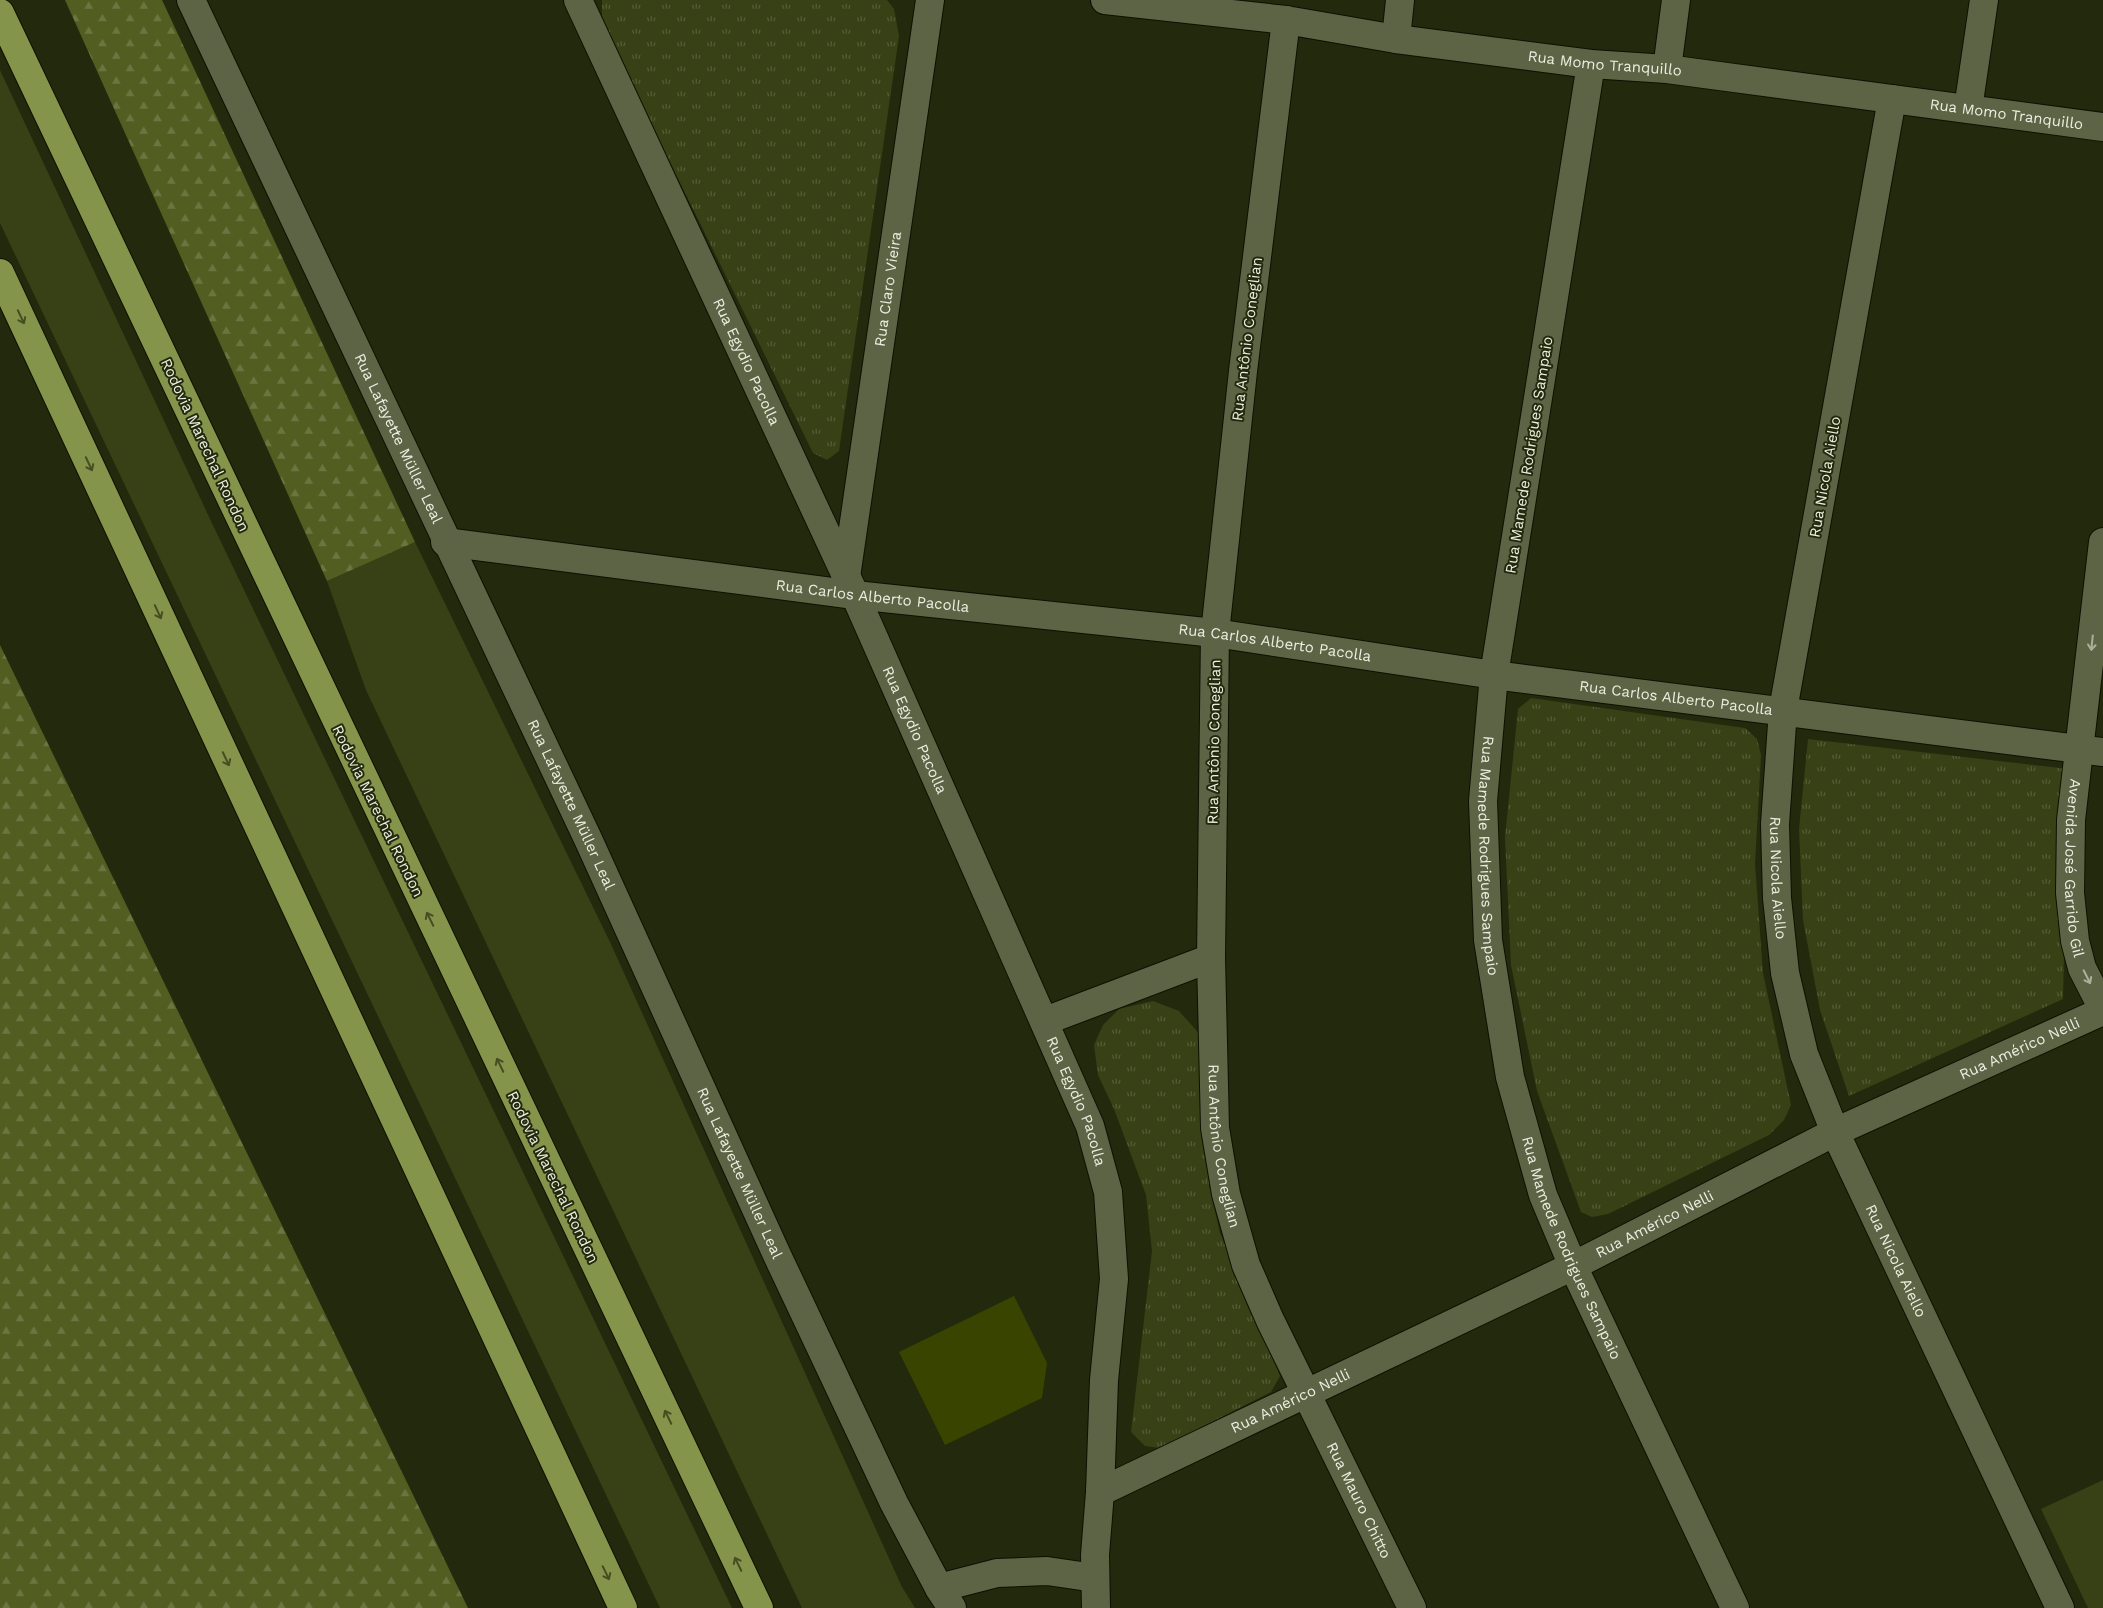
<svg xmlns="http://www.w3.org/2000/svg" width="2103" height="1608" viewBox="0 0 2103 1608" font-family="'Work Sans',sans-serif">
<defs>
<pattern id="forest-firs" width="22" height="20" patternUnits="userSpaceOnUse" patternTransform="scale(1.25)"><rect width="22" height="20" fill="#525d21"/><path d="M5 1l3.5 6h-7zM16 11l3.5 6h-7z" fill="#6b7541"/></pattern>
<pattern id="park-tufts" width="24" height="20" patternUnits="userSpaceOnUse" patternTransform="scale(1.25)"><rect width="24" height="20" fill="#384015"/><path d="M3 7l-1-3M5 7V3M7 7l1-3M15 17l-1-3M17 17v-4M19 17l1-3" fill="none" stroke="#555c37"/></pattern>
</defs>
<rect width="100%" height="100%" fill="#23290d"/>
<g fill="#384015">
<path d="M0 70 210 519 732 1608H660L0 223Z"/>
<path d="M415 542 610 942 902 1587 915 1608H802L366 690 327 581Z"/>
<path d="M2103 1480V1608H2088L2041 1509Z"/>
</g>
<g fill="url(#forest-firs)">
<path d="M65 0H162L415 542 327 581Z"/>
<path d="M0 645 468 1608H0Z"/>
</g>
<g fill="url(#park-tufts)">
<path d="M602 0H887L894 9 899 36 839 451 827 460 813 453 602 24Z"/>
<path d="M1531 698 1745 728 1757 739 1761 755 1755 864 1763 973 1791 1105 1784 1120 1769 1135 1608 1214 1592 1217 1581 1212 1537 1091 1511 965 1505 837 1518 709Z"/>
<path d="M1808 739 2068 769 2063 999 1849 1096 1820 1010 1803 920 1799 829Z"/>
<path d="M1153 1001 1179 1011 1203 1038 1207 1080 1209 1185 1220 1233 1280 1376 1271 1392 1160 1448 1145 1446 1131 1432 1152 1251 1146 1195 1114 1109 1098 1075 1094 1045 1103 1025 1119 1009Z"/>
</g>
<path fill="#3a4401" d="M1014 1296 1047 1363 1042 1398 945 1445 899 1352Z"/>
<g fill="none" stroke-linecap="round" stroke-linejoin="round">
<defs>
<g id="street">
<path id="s1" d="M578 0 855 595 1090 1126 1108 1192 1114 1279 1104 1380 1100 1492 1095 1555 1096 1608"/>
<path id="s2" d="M1105 0 1286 20 1396 39 1591 64 1667 69 2103 127"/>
<path id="s3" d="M1286 20 1243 371 1215 633 1211 958 1215 1128 1226 1194 1246 1265 1270 1320 1412 1608"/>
<path d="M1396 39 1400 0"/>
<path id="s4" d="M1591 64 1494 675 1483 801 1488 940 1510 1077 1543 1195 1573 1266 1735 1608"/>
<path d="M1667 69 1676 0"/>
<path id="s5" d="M1892 99 1783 710 1775 824 1777 898 1785 973 1804 1054 1835 1132 2060 1608"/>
<path d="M1968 109 1984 0"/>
<path id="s6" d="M445 542 855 595 1215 633 1494 675 2103 752"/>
<path id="s7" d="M846 577 930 0"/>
<path d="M1045 1021 1211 958"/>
<path id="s8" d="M1100 1492 1573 1266 1835 1132 2103 1011"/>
<path d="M939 1588 997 1573 1047 1571 1095 1578"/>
</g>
<g id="secondary">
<path id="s9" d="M191 0 588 839 777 1255 894 1503 939 1588 952 1608"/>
<path id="s10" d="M2103 542 2071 820 2070 893 2075 941 2082 968 2103 1009"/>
</g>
<g id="highway">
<path d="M0 13 759 1608"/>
<path d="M0 273 623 1608"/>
</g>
</defs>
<use href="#street" stroke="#0d1100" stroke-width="30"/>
<use href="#secondary" stroke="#0d1100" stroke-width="30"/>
<use href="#highway" stroke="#0d1100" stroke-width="30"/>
<use href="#street" stroke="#5d6446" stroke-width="28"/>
<use href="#secondary" stroke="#5d6446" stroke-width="28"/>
<use href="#highway" stroke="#85944b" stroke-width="28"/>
</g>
<defs><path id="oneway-shaft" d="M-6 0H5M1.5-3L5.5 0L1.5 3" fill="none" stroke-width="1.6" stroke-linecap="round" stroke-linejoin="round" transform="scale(1.25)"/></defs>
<g stroke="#454e23">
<use href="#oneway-shaft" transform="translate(21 317) rotate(65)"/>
<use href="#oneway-shaft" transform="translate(89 464) rotate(65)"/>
<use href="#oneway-shaft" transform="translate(158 612) rotate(65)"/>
<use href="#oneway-shaft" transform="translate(226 759) rotate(65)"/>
<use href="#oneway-shaft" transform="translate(430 919) rotate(-116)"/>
<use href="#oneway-shaft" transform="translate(500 1065) rotate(-116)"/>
<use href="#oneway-shaft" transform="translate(668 1417) rotate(-116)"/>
<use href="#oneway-shaft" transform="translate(738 1564) rotate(-116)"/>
<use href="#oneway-shaft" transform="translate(606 1573) rotate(64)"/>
</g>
<g stroke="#abb09a">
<use href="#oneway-shaft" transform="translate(2092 643) rotate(96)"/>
<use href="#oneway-shaft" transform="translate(2087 977) rotate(63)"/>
</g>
<g text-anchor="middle" stroke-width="4" stroke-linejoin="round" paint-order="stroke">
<g font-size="15" fill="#ebefdf" stroke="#23290d">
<text dy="5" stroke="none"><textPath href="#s2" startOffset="504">Rua Momo Tranquillo</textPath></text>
<text dy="5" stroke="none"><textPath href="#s2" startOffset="909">Rua Momo Tranquillo</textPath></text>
<text dy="5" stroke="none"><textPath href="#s7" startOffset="291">Rua Claro Vieira</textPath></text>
<text transform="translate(1247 339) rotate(-83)" y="5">Rua Antônio Coneglian</text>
<text dy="5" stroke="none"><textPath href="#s1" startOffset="399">Rua Egydio Pacolla</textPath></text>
<text dy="5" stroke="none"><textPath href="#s9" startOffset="485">Rua Lafayette Müller Leal</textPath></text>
<text transform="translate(205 445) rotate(65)" y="5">Rodovia Marechal Rondon</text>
<text transform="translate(1529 455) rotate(-81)" y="5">Rua Mamede Rodrigues Sampaio</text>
<text transform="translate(1825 477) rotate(-80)" y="5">Rua Nicola Aiello</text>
<text dy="5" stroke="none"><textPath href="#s6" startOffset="431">Rua Carlos Alberto Pacolla</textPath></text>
<text dy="5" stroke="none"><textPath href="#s6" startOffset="836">Rua Carlos Alberto Pacolla</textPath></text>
<text dy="5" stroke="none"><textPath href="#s6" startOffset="1241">Rua Carlos Alberto Pacolla</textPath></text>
<text dy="5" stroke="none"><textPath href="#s1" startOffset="804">Rua Egydio Pacolla</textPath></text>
<text transform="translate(1214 742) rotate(-89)" y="5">Rua Antônio Coneglian</text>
<text dy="5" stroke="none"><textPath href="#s9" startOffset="890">Rua Lafayette Müller Leal</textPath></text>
<text transform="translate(378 811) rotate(64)" y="5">Rodovia Marechal Rondon</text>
<text dy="5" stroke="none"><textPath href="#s4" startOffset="800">Rua Mamede Rodrigues Sampaio</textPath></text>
<text dy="5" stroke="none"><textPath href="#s10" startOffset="328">Avenida José Garrido Gil</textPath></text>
<text dy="5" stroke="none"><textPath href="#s5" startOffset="789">Rua Nicola Aiello</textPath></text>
<text dy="5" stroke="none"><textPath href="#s8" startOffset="1021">Rua Américo Nelli</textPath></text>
<text dy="5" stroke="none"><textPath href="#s1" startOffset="1209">Rua Egydio Pacolla</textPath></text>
<text dy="5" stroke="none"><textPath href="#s3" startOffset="1131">Rua Antônio Coneglian</textPath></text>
<text dy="5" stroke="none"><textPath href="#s9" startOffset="1295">Rua Lafayette Müller Leal</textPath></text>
<text transform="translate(553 1177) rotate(64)" y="5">Rodovia Marechal Rondon</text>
<text dy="5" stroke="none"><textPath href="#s8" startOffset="616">Rua Américo Nelli</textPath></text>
<text dy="5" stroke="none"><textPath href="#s4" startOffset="1205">Rua Mamede Rodrigues Sampaio</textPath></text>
<text dy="5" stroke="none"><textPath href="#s5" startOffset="1194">Rua Nicola Aiello</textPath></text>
<text dy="5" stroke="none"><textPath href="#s8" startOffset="211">Rua Américo Nelli</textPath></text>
<text dy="5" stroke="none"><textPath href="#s3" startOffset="1514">Rua Mauro Chitto</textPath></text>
</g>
</g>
</svg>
